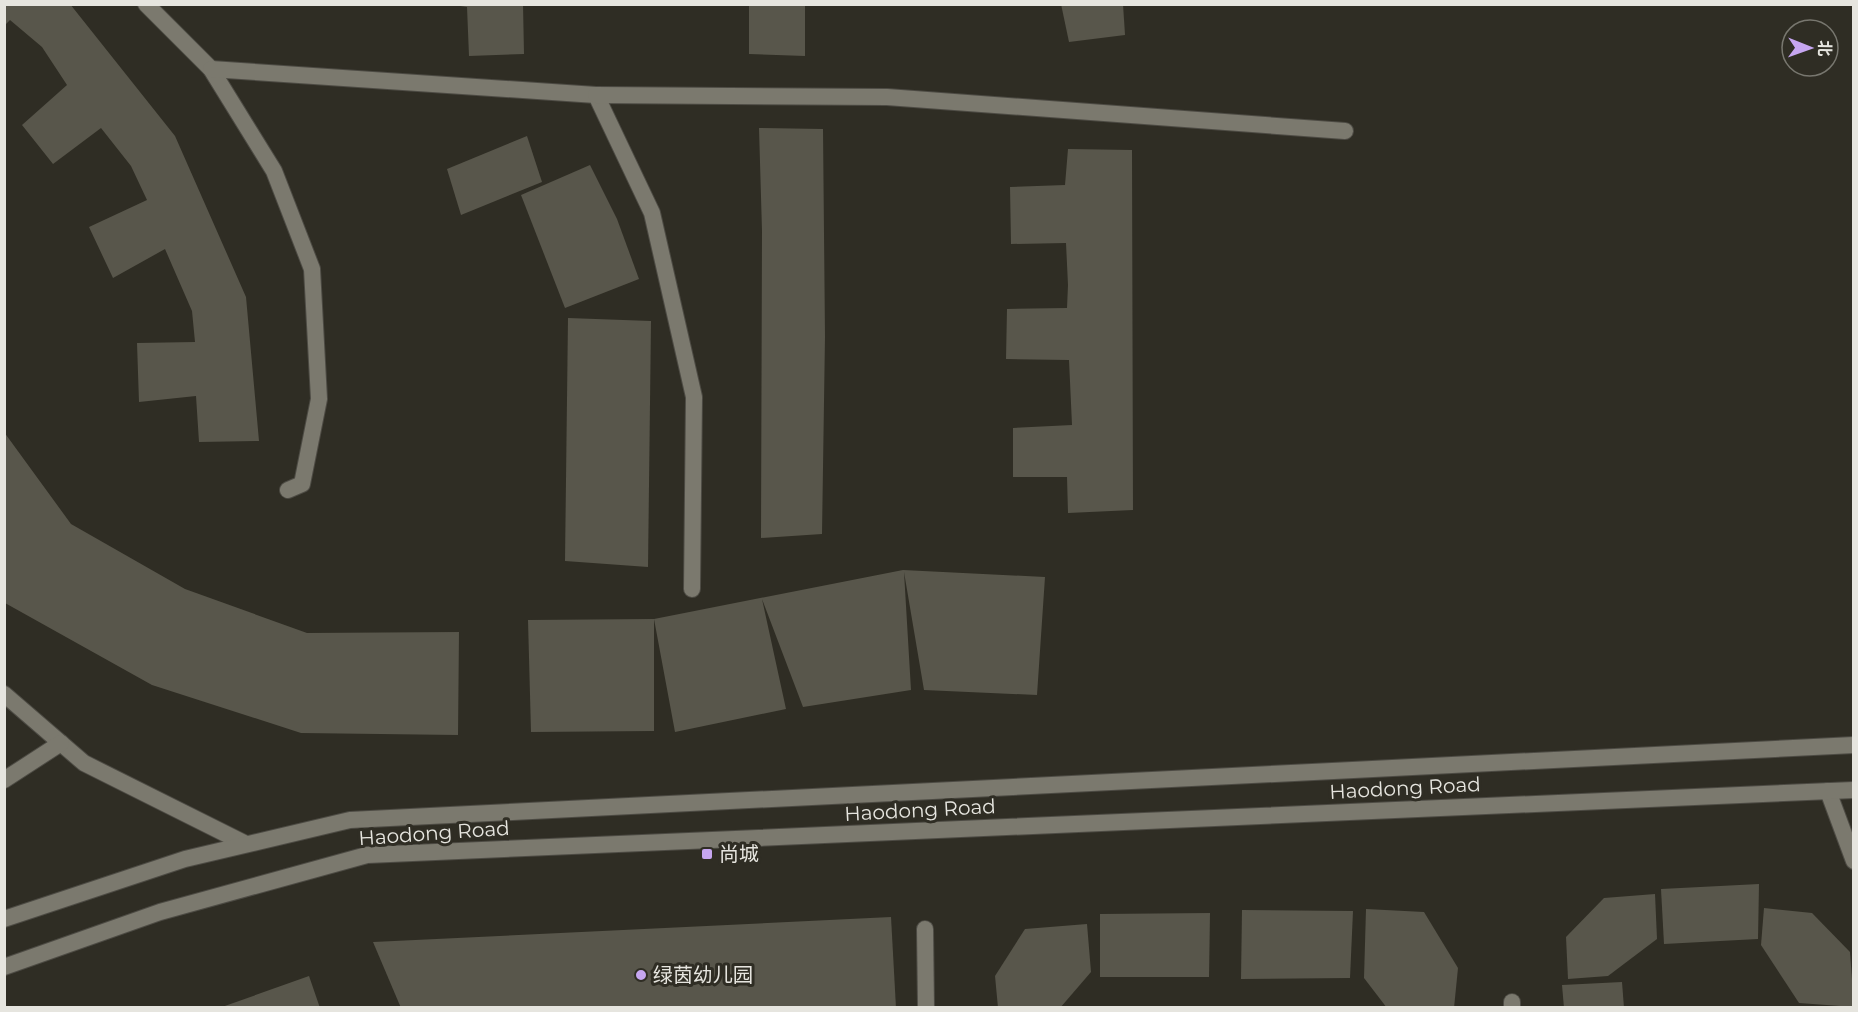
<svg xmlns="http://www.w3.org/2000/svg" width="1858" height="1012" viewBox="0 0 1858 1012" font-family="Montserrat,'Noto Sans SC',sans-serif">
<rect width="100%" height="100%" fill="#2f2d24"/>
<g fill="#58564b">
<path d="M4 4H70L175 136 246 297 259 441 199 442 196 396 139 402 137 343 195 342 192 311 165 249 113 278 89 227 147 200 131 166 101 128 53 164 22 125 67 85 42 47 10 20 4 26Z"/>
<path d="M447 4H523L524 54 469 56 467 7Z"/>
<path d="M749 4H805V56L749 54Z"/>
<path d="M1061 4H1123L1125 35 1069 42Z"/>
<path d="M759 128 823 129 825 336 822 534 761 538 762 231Z"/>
<path d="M527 136 542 182 461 215 447 169Z"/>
<path d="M1068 149 1132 150 1133 510 1068 513 1067 477H1013V428L1072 425 1069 360 1006 359 1007 309 1067 308 1068 285 1066 243 1011 244 1010 187 1065 185Z"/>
<path d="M590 165 617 219 639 279 565 308 521 195Z"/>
<path d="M568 318 651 321 648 567 565 561Z"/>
<path d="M4 432 71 524 185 589 307 633 459 632 458 735 301 733 152 685 5 603Z"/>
<path d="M903 570 1045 577 1037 695 924 690 904 572 911 690 803 707 762 599 786 709 675 732 654 619Z"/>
<path d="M654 619V731L531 732 528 620Z"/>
<path d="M1759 884 1758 939 1664 944 1661 889Z"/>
<path d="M1655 894 1657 939 1608 976 1568 979 1566 937 1604 898Z"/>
<path d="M1764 908 1812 913 1850 952 1854 1007 1799 1003 1761 945Z"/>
<path d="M1366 909 1424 912 1458 968 1454 1008H1387L1364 978Z"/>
<path d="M1242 910 1353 911 1350 978 1241 979Z"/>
<path d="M1210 913 1209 977H1100V914Z"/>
<path d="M891 917 896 1008H401L373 942Z"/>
<path d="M1087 924 1091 972 1060 1008H998L995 976 1025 929Z"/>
<path d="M309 976 320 1008H222V1007Z"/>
<path d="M1622 982 1624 1008H1564L1562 985Z"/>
</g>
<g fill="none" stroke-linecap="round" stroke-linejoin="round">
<defs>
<g id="minor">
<path d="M146 4 211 69 274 171 312 269 319 399 302 484 288 490"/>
<path d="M211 69 596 95 652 213 694 397 692 589"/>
<path d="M596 95 887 97 1345 131"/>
<path d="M4 694 84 763 246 844"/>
<path d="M4 780 61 743"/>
<path d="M1828 791 1854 861"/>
<path d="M925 929 926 1008"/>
<path d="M1512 1002V1008"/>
</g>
<g id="secondary">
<path d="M4 919 185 859 350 820 1854 745"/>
<path d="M4 967 160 912 367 855 1854 790"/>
</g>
</defs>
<use href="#minor" stroke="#4d4b44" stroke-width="18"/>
<use href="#secondary" stroke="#4d4b44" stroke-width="18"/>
<use href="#minor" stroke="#7b796e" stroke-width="16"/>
<use href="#secondary" stroke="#7b796e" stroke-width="16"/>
</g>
<g fill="#c6a6f0" stroke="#2f2d24" stroke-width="2">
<rect x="701" y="848" width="12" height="12" rx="3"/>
<circle cx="641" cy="975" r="6"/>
</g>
<g text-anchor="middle" stroke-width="6" stroke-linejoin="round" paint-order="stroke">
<g font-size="20" fill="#e6e5df" stroke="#2f2d24">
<text transform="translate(1405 788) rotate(-3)" y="7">Haodong Road</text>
<text transform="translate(920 810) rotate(-3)" y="7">Haodong Road</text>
<text transform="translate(434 833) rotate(-4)" y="7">Haodong Road</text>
</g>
<g font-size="20" fill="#e6e5df" stroke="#2f2d24" text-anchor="start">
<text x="719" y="861">尚城</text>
<text x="653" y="982">绿茵幼儿园</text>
</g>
</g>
<rect width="1858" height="1012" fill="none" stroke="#e6e5df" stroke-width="12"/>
<g transform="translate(1810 48) rotate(91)"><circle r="28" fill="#2f2d24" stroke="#78776f" stroke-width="1.5"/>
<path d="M0-4.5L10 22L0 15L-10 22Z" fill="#c6a6f0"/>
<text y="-9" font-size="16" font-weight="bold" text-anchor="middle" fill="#e6e5df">北</text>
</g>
</svg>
